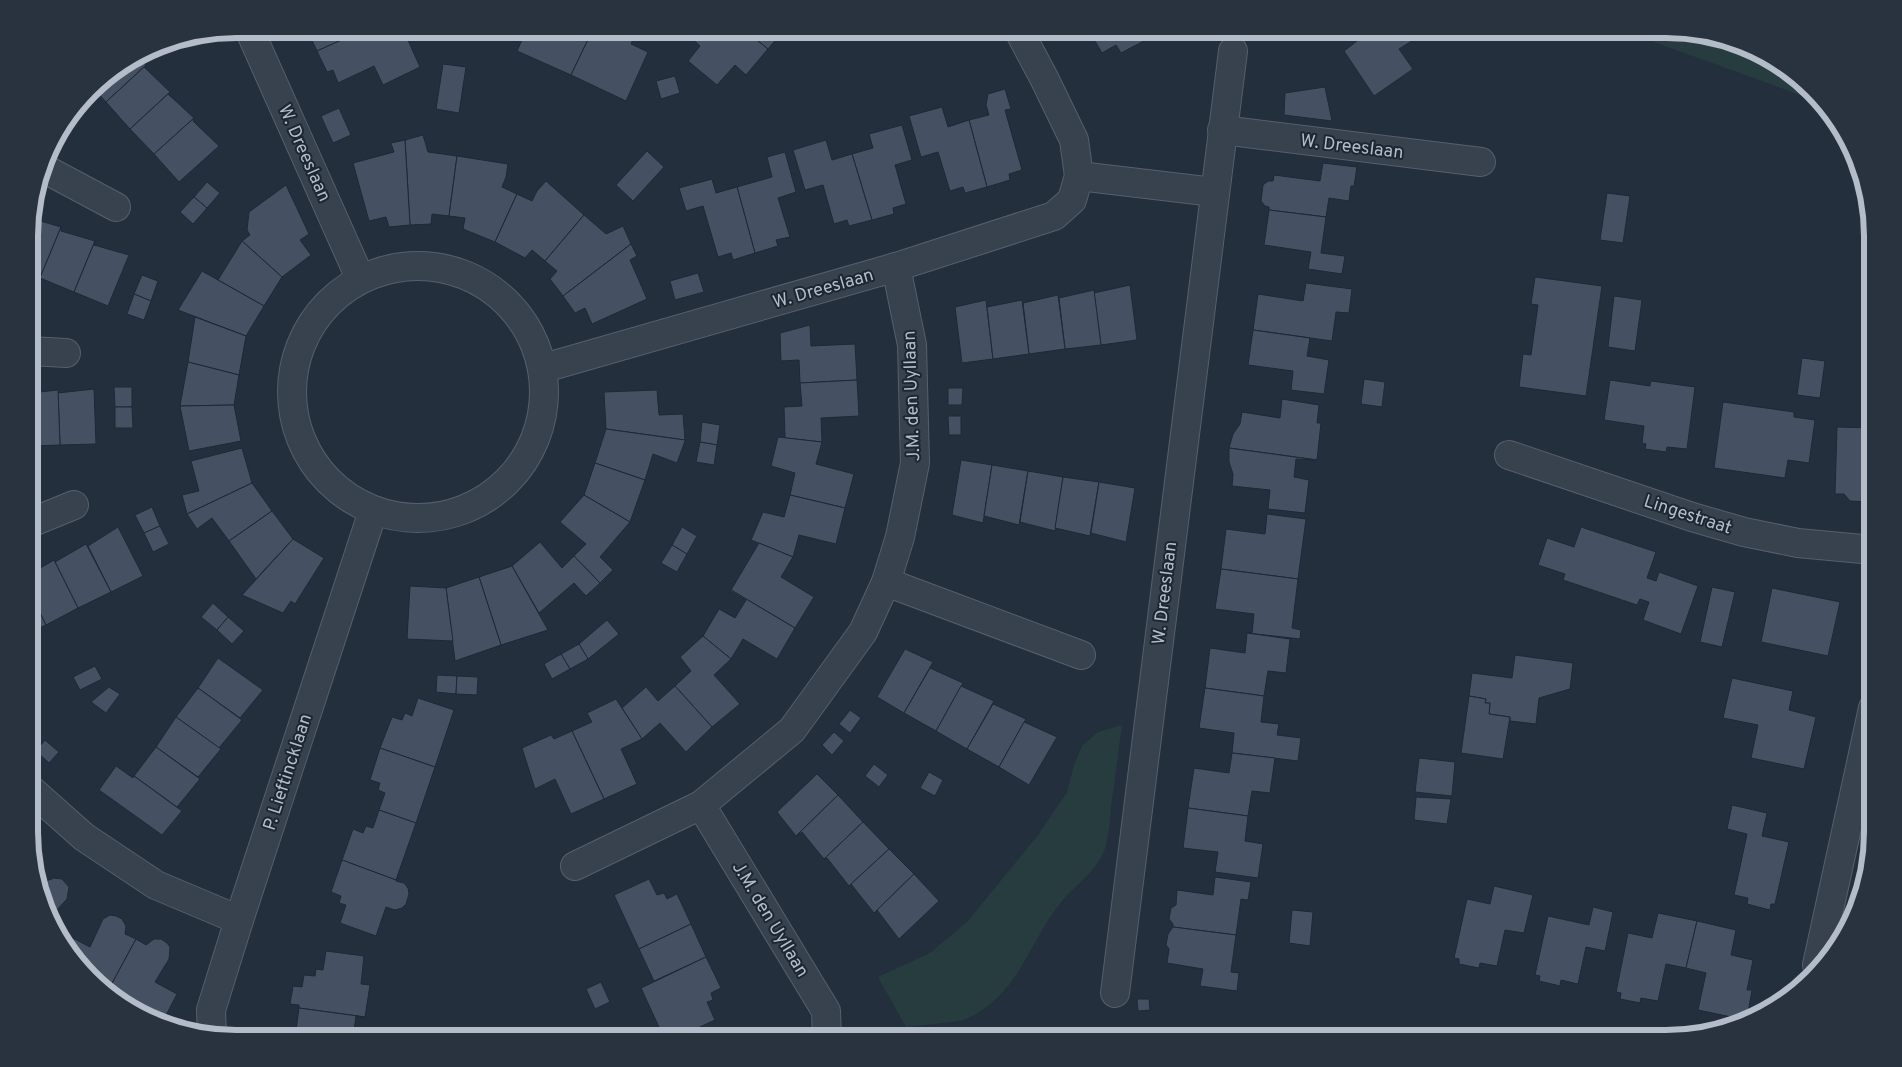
<svg xmlns="http://www.w3.org/2000/svg" width="1902" height="1067" viewBox="0 0 1902 1067" font-family="Overpass,sans-serif">
<rect width="100%" height="100%" fill="#242f3e"/>
<g fill="#263c3f">
<path d="M1618 29H1666L1720 36 1769 56 1817 101Z"/>
<path d="M1122 725C1118 752 1115 780 1111 807 1110 820 1109 833 1106 845 1100 869 1077 883 1062 901 1028 942 1020 995 966 1019 955 1023 919 1025 906 1027L878 977 930 953 968 921 1038 835 1067 792 1074 765 1082 746 1098 732Z"/>
</g>
<g fill="#455162" stroke="#1f2835">
<path d="M310 29H366L317 51 307 30Z"/>
<path d="M366 29H403L420 67 383 85 374 66 338 83 333 70 327 72 317 51Z"/>
<path d="M527 29H593L571 75 517 51Z"/>
<path d="M593 29H630L627 34 634 37 631 44 648 52 626 101 571 75Z"/>
<path d="M691 29H744L768 49 746 75 735 65 717 85 688 61 700 46 695 41 699 35Z"/>
<path d="M744 29H785L768 49Z"/>
<path d="M930 29H955L938 40Z"/>
<path d="M1088 29H1157L1159 33 1121 53 1116 45 1102 53Z"/>
<path d="M1349 29H1412L1418 37 1399 49 1413 69 1374 96 1344 51 1357 41Z"/>
<path d="M137 57 146 65 106 102 93 88 99 80Z"/>
<path d="M443 64 466 67 459 113 436 109Z"/>
<path d="M144 67 170 92 130 129 106 102Z"/>
<path d="M675 76 680 93 661 99 656 81Z"/>
<path d="M1325 87 1332 121 1284 115 1285 93Z"/>
<path d="M1005 89 1011 109 1005 110 1022 170 1009 174 1010 180 987 187 969 120 989 115 986 105 988 94Z"/>
<path d="M168 94 194 118 154 154 130 129Z"/>
<path d="M942 107 948 127 969 120 987 187 965 193 963 187 950 191 938 152 921 157 909 116Z"/>
<path d="M339 108 351 135 333 143 321 116Z"/>
<path d="M194 118 193 121 219 146 179 182 154 154Z"/>
<path d="M902 125 912 160 895 165 906 204 893 208 894 214 872 220 852 154 873 148 869 134Z"/>
<path d="M423 135 428 152 457 156 449 216 432 214 431 224 410 225 405 140Z"/>
<path d="M405 140 410 225 389 227 386 217 369 221 353 163 394 152 391 143Z"/>
<path d="M826 140 832 160 852 154 872 220 849 226 847 220 834 224 823 185 805 190 793 150Z"/>
<path d="M647 151 664 167 633 201 616 185Z"/>
<path d="M785 152 796 192 778 198 790 237 776 240 778 246 755 253 737 187 772 177 767 157Z"/>
<path d="M457 156 508 164 506 177 502 187 517 194 495 242 463 229 465 218 449 216Z"/>
<path d="M1323 163 1357 167 1354 186H1351L1349 201 1329 198 1326 217 1269 210V207L1265 206 1261 201 1263 185 1268 181H1273L1274 175 1320 181Z"/>
<path d="M712 179 716 193 737 187 755 253 733 260 731 253 718 257 703 206 686 211 679 188Z"/>
<path d="M546 181 584 215 545 261 532 250 525 258 495 242 517 194 532 201 537 191Z"/>
<path d="M207 182 220 193 207 208 194 197Z"/>
<path d="M286 185 309 234 300 240 311 255 282 277 242 241 250 235 247 230 249 212Z"/>
<path d="M1607 193 1630 196 1623 243 1600 240Z"/>
<path d="M194 197 207 208 193 224 180 212Z"/>
<path d="M1269 210 1326 217 1321 253 1345 256 1342 274 1308 269 1311 252 1264 245Z"/>
<path d="M584 215 606 234 623 226 631 244 563 296 550 279 557 271 545 261Z"/>
<path d="M30 218 61 227 40 278 30 274Z"/>
<path d="M61 227V231L95 241 74 292 40 278Z"/>
<path d="M95 241 94 245 129 255 108 306 74 292Z"/>
<path d="M242 241 282 277 264 306 218 280Z"/>
<path d="M631 244 637 256 630 260 647 299 592 324 585 308 575 313 563 296Z"/>
<path d="M202 271 264 306 246 336 178 310Z"/>
<path d="M698 273 704 292 675 300 670 281Z"/>
<path d="M142 275 158 281 151 301 134 294Z"/>
<path d="M1535 277 1602 286 1586 396 1519 387 1523 354 1531 355 1538 305 1531 304Z"/>
<path d="M1306 283 1352 289 1349 313 1336 312 1332 341 1253 330 1258 294 1303 301Z"/>
<path d="M1130 285 1137 340 1101 345 1094 293Z"/>
<path d="M1094 290 1101 345 1065 349 1059 298Z"/>
<path d="M134 294 151 301 144 320 127 314Z"/>
<path d="M1058 295 1065 349 1029 354 1023 303Z"/>
<path d="M1614 296 1642 300 1635 351 1608 347Z"/>
<path d="M986 300 993 359 962 363 955 307Z"/>
<path d="M1022 300 1029 354 993 359 987 307Z"/>
<path d="M195 317 246 336 239 375 188 362Z"/>
<path d="M810 325 811 346 855 344 857 380 800 383 799 360 781 361 780 333Z"/>
<path d="M1253 330 1310 338 1307 356 1329 360 1324 394 1291 390 1293 371 1248 365Z"/>
<path d="M1802 358 1825 361 1820 398 1797 395Z"/>
<path d="M188 362 239 375 234 405 180 406Z"/>
<path d="M1364 379 1385 382 1382 407 1361 404Z"/>
<path d="M857 380 859 416 821 418 822 442 785 438 784 407 802 406 800 383Z"/>
<path d="M1610 380 1650 386 1651 381 1695 387 1687 449 1667 447 1666 452 1645 449 1646 444 1642 443 1644 426 1604 420Z"/>
<path d="M114 387H132V407H115Z"/>
<path d="M948 388H963L962 405H948Z"/>
<path d="M94 389 96 444 60 445 58 393Z"/>
<path d="M58 390 60 445 30 446V393Z"/>
<path d="M657 390 659 415 683 414 685 440 606 429 604 392Z"/>
<path d="M1282 399 1319 405 1317 423H1321L1317 460 1229 448 1233 434 1240 424 1242 412 1280 418Z"/>
<path d="M1723 402 1794 412V417L1815 420 1809 463 1788 460 1785 478 1714 468Z"/>
<path d="M234 405 241 441 189 451 180 406Z"/>
<path d="M115 407H132L133 428H115Z"/>
<path d="M948 416H961V435H949Z"/>
<path d="M702 422 720 425 717 445 700 442Z"/>
<path d="M1837 427 1873 428V500L1871 502 1850 501 1844 494H1835Z"/>
<path d="M606 429 685 440V441L677 463 653 454 645 480 595 463Z"/>
<path d="M778 437 822 442 816 464 854 474 845 508 790 495 795 473 771 466Z"/>
<path d="M700 442 717 445 714 465 696 462Z"/>
<path d="M242 448 252 483 187 514 182 495 199 491 191 461Z"/>
<path d="M1229 448 1317 460 1296 459 1294 477 1309 480 1305 513 1268 509 1270 490 1232 486 1233 474 1229 462Z"/>
<path d="M961 460 992 465 983 523 952 515Z"/>
<path d="M595 463 645 480 630 522 584 495Z"/>
<path d="M992 465 1028 471 1019 525 984 516Z"/>
<path d="M1028 471 1063 477 1055 531 1020 522Z"/>
<path d="M1063 477 1099 482 1090 536 1055 528Z"/>
<path d="M1099 482 1135 488 1126 542 1091 533Z"/>
<path d="M252 483 272 511 229 541 212 518 197 529 187 514Z"/>
<path d="M584 495 630 522 600 557 613 570 600 583 574 556 586 544 560 522Z"/>
<path d="M790 495 845 508 836 544 799 535 793 557 751 540 763 512 784 517Z"/>
<path d="M152 507 160 526 144 533 135 515Z"/>
<path d="M272 511 293 539 256 579 229 541Z"/>
<path d="M1267 514 1306 519 1298 579 1221 569 1226 529 1265 534Z"/>
<path d="M160 526 169 544 153 552 144 533Z"/>
<path d="M118 527 143 576 111 592 88 546Z"/>
<path d="M682 527 697 536 687 554 672 545Z"/>
<path d="M1581 527 1656 552 1647 578 1656 581 1659 572 1698 586 1681 634 1643 620 1649 602 1640 599 1637 605 1563 580 1565 574 1538 565 1547 538 1574 547Z"/>
<path d="M293 539 324 558 295 604 291 601 283 613 242 595Z"/>
<path d="M540 542 562 568 574 556 600 583 586 596 574 583 539 613 512 566Z"/>
<path d="M759 543 793 557 781 577 814 597 795 628 731 590Z"/>
<path d="M86 544 111 592 78 608 55 562Z"/>
<path d="M672 545 687 554 677 572 661 563Z"/>
<path d="M54 560 78 608 46 625 30 593V574Z"/>
<path d="M512 566 548 630 501 645 479 577Z"/>
<path d="M1221 569 1298 579 1292 628 1301 630 1300 639 1247 633H1252L1254 614 1215 609Z"/>
<path d="M479 577 501 645 455 661 446 588Z"/>
<path d="M410 586 446 588 453 641 407 639Z"/>
<path d="M1712 587 1735 592 1722 647 1700 642Z"/>
<path d="M1772 588 1840 602 1828 656 1761 642Z"/>
<path d="M731 590 795 628 777 659 743 639 731 659 703 636 719 609 735 618 746 600 730 591Z"/>
<path d="M30 593 46 625 30 632Z"/>
<path d="M213 603 228 617 217 630 201 617Z"/>
<path d="M228 617 244 631 232 644 217 630Z"/>
<path d="M607 620 619 634 588 659 579 644Z"/>
<path d="M1247 633 1290 639 1286 673 1268 671 1264 696 1205 688 1210 648 1245 653Z"/>
<path d="M703 636 731 659 714 675 740 704 712 727 675 686 691 671 680 657Z"/>
<path d="M579 644 588 659 570 669 561 654Z"/>
<path d="M905 649 933 662 904 713 877 697Z"/>
<path d="M561 654 570 669 552 679 544 664Z"/>
<path d="M1515 655 1573 663 1570 689 1539 698 1536 724 1510 721V717L1489 714 1490 703H1485L1486 699 1469 696 1472 673 1512 678Z"/>
<path d="M218 658 263 690 240 718 198 688Z"/>
<path d="M95 666 102 679 80 690 73 677Z"/>
<path d="M930 668 963 683 936 731 904 713Z"/>
<path d="M437 675 457 676 456 694 436 692Z"/>
<path d="M457 676 478 677 477 695 456 694Z"/>
<path d="M1732 678 1793 691 1789 710 1816 717 1804 769 1751 758 1758 725 1723 718Z"/>
<path d="M675 686 712 727 686 752 660 723 642 739 622 708 646 687 658 701Z"/>
<path d="M961 686 994 701 967 749 936 731Z"/>
<path d="M109 687 120 694 106 713 91 702Z"/>
<path d="M198 688 242 720 219 748 176 717Z"/>
<path d="M1205 688 1264 696 1261 722 1279 724 1277 735 1301 738 1298 761 1232 753 1234 733 1199 728Z"/>
<path d="M1469 696 1486 699 1485 703H1490L1489 714 1510 717 1503 759 1461 753Z"/>
<path d="M418 698 454 710 435 767 380 748 392 717 402 720 405 713 412 716Z"/>
<path d="M616 699 642 739 621 749 637 784 604 799 572 731 592 722 587 713Z"/>
<path d="M993 704 1026 719 999 767 967 749Z"/>
<path d="M850 710 861 718 850 733 839 724Z"/>
<path d="M176 717 221 749 198 777 156 747Z"/>
<path d="M30 720 40 733 30 740Z"/>
<path d="M1024 722 1057 737 1029 785 999 767Z"/>
<path d="M572 731 604 799 571 814 555 779 535 789 522 748 551 735 554 739Z"/>
<path d="M834 732 844 741 832 755 822 745Z"/>
<path d="M45 740 59 752 49 763 36 751Z"/>
<path d="M156 747 200 779 177 807 134 776Z"/>
<path d="M380 748 435 767 416 823 379 810 385 793 378 790 380 783 370 780Z"/>
<path d="M1232 753 1275 758 1270 793 1252 791 1248 816 1188 808 1194 768 1229 773Z"/>
<path d="M1419 758 1455 762 1452 796 1415 792Z"/>
<path d="M874 764 888 775 879 787 865 776Z"/>
<path d="M116 766 133 778 134 776 182 811 162 835 99 790Z"/>
<path d="M929 772 943 780 935 796 920 788Z"/>
<path d="M817 774 838 795 796 836 777 812Z"/>
<path d="M838 795 863 822 824 859 802 832 796 836Z"/>
<path d="M1416 797 1451 799 1447 824 1414 820Z"/>
<path d="M1732 805 1767 813 1762 836 1789 842 1775 904H1771L1770 910 1747 904 1748 898 1734 895 1747 834 1727 829Z"/>
<path d="M1188 808 1248 816 1245 841 1263 844 1258 878 1215 872 1218 852 1183 848Z"/>
<path d="M379 810 416 823 396 880 342 860 353 829 363 833 366 826 373 828Z"/>
<path d="M863 822 889 849 849 886 827 858 824 859Z"/>
<path d="M889 849 914 874 874 913 851 884Z"/>
<path d="M342 860 396 880V881L404 883 408 888 409 894 406 904 402 908 395 910 386 907 376 936 340 923 346 905 339 903 341 896 331 892Z"/>
<path d="M37 874 46 881 54 878 62 879 69 887 67 899 52 915Z"/>
<path d="M914 874 939 901 899 939 877 910Z"/>
<path d="M1215 877 1251 882 1248 900 1241 899 1236 935 1173 927V924L1169 919 1171 908 1176 905 1177 890 1213 895Z"/>
<path d="M649 879 657 895 664 893 667 899 677 894 691 924 639 949 614 895Z"/>
<path d="M1494 886 1533 895 1524 933 1505 930 1497 966 1480 963 1479 968 1459 964V959L1454 958 1467 899 1490 904Z"/>
<path d="M1593 907 1613 912 1605 951 1586 947 1578 984 1561 980 1560 986 1539 981 1540 976 1535 975 1548 916 1589 925Z"/>
<path d="M1292 910 1313 912 1310 946 1289 943Z"/>
<path d="M1658 913 1697 921 1686 968 1666 964 1658 1001 1641 998 1640 1003 1620 999 1621 993 1616 992 1628 933 1652 938Z"/>
<path d="M110 915 116 916 122 919 126 926 125 934 136 939 109 989 64 946 62 943 67 935 90 947 103 919Z"/>
<path d="M1697 921 1736 930 1731 955 1753 960 1747 990H1752L1748 1013 1743 1012 1741 1019 1698 1010 1706 973 1686 968Z"/>
<path d="M691 924 706 957 654 981 639 949Z"/>
<path d="M56 926 67 935 62 943Z"/>
<path d="M1173 927 1236 935 1231 972 1239 973 1237 991 1200 986 1203 969 1167 963 1169 949 1166 945 1168 934Z"/>
<path d="M136 939 146 945 154 939H161L167 943 170 947 169 959 155 982 177 994 162 1023 133 1011 109 989Z"/>
<path d="M326 951 364 956 361 984 370 985 365 1017 299 1008V1005L290 1004 293 986 302 987 304 975 315 976 316 969 323 970Z"/>
<path d="M706 957 721 988 711 993 713 1000 707 1002 715 1020 676 1038H664L641 988Z"/>
<path d="M601 982 610 1002 595 1009 586 989Z"/>
<path d="M1137 999H1149L1150 1010 1138 1011Z"/>
<path d="M299 1008 365 1017V1018L356 1016 353 1038H295Z"/>
</g>
<g fill="none" stroke-linecap="round" stroke-linejoin="round">
<defs>
<g id="street">
<path d="M249 29 360 278"/>
<path d="M1018 29 1045 80 1074 140 1079 176 1214 192"/>
<path d="M1222 130 1481 162"/>
<path d="M43 168 116 207"/>
<circle cx="418" cy="392" r="126"/>
<path d="M30 351 66 353"/>
<path d="M544 368 896 267 1054 216 1072 200 1079 176"/>
<path d="M1509 455 1692 517 1744 532 1798 543 1873 550"/>
<path d="M30 523 74 505"/>
<path d="M886 582 1081 655"/>
<path d="M30 789 84 837 156 885 239 920"/>
<path d="M575 866 701 805"/>
<path d="M1817 965 1873 708"/>
<path d="M1115 993 1233 51"/>
<path d="M212 1035 211 1010 239 920 373 511"/>
<path d="M827 1038 826 1011 701 805 792 730 863 632 886 582 900 537 915 463 912 345 896 267"/>
</g>
</defs>
<use href="#street" stroke="#565f6c" stroke-width="30"/>
<use href="#street" stroke="#38414e" stroke-width="28"/>
</g>
<g text-anchor="middle" stroke-width="4" stroke-linejoin="round" paint-order="stroke">
<g font-size="18" fill="#b4bcc9" stroke="#1d2633">
<text transform="translate(1352 146) rotate(7)" y="6">W. Dreeslaan</text>
<text transform="translate(305 153) rotate(66)" y="6">W. Dreeslaan</text>
<text transform="translate(823 288) rotate(-16)" y="6">W. Dreeslaan</text>
<text transform="translate(911 396) rotate(-92)" y="6">J.M. den Uyllaan</text>
<text transform="translate(1688 514) rotate(18)" y="6">Lingestraat</text>
<text transform="translate(1164 593) rotate(-83)" y="6">W. Dreeslaan</text>
<text transform="translate(287 772) rotate(-72)" y="6">P. Lieftincklaan</text>
<text transform="translate(771 919) rotate(59)" y="6">J.M. den Uyllaan</text>
</g>
</g>
<path d="M0 0H1902V1067H0ZM236 38H1666A198 198 0 0 1 1864 236V832A198 198 0 0 1 1666 1030H236A198 198 0 0 1 38 832V236A198 198 0 0 1 236 38Z" fill="#29323f" fill-rule="evenodd"/>
<path fill="none" stroke="#b4bcc9" stroke-width="6" d="M236 38H1666A198 198 0 0 1 1864 236V832A198 198 0 0 1 1666 1030H236A198 198 0 0 1 38 832V236A198 198 0 0 1 236 38Z"/>
</svg>
